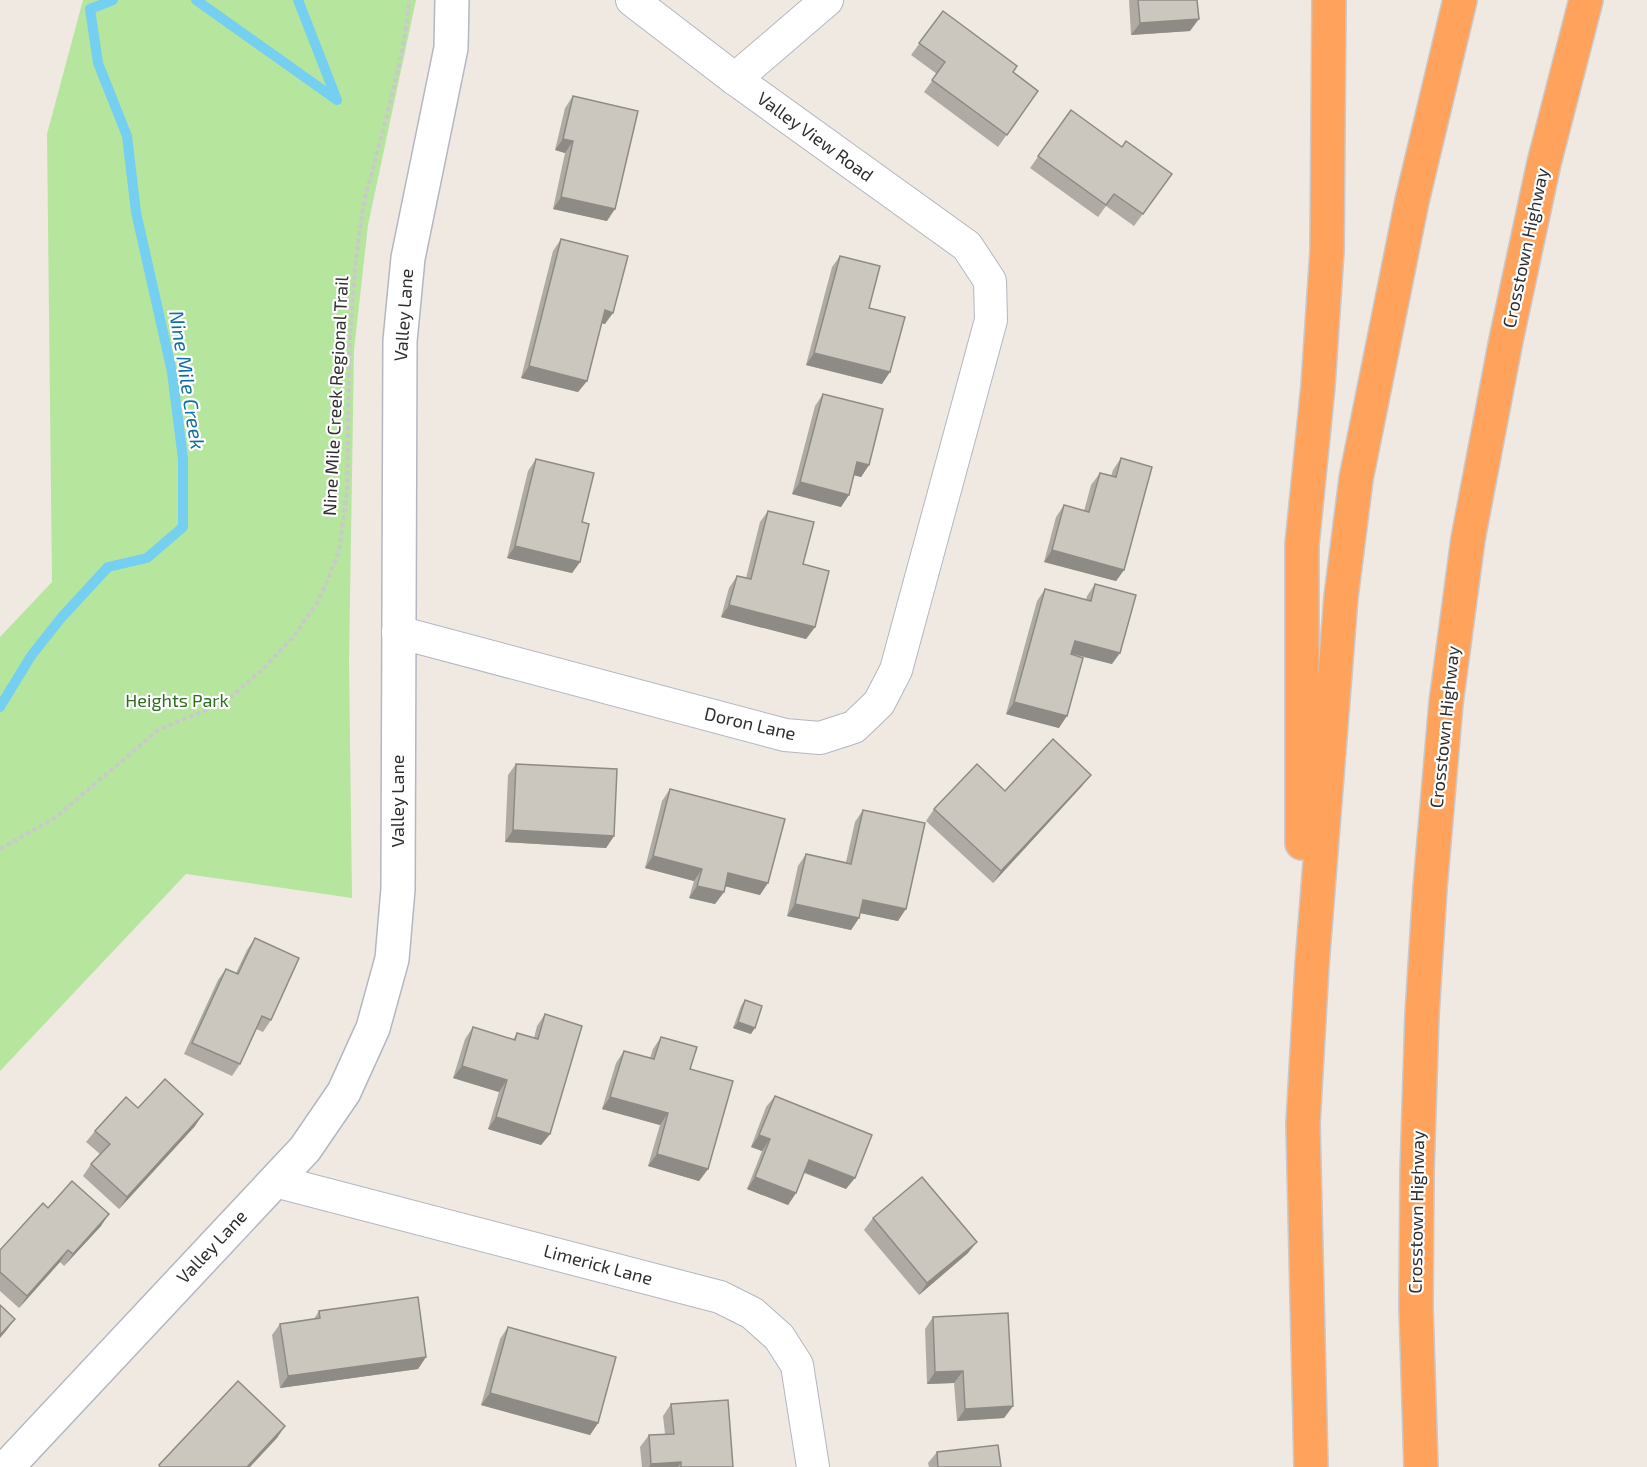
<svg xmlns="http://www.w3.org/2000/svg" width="1647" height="1467" viewBox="0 0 1647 1467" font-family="'Exo 2',sans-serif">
<rect width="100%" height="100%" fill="#efe9e1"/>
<path fill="#b6e59e" d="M83 0H416L368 225 354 350 349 661 352 898 186 874 0 1071V637L52 582 47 134Z"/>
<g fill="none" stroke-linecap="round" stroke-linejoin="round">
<g stroke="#75cff0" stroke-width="10">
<path d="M196 0 337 100 298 0"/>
<path d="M0 707 31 656 61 618 108 567 147 558 183 527V459L172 372 136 212 127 136 98 63 90 9 113 0"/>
</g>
<defs>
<g id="street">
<path d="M735 79 827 0"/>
<path d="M398 632 785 735 820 738 854 727 879 703 896 670 991 320 990 281 967 246 735 79 632 0"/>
<path d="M275 1181 720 1297 752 1313 779 1337 797 1365 813 1467"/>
</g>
<path id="secondary" d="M7 1467 305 1149 344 1092 373 1028 392 959 398 889 400 341 408 258 451 48 452 0"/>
<g id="highway">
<path d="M1302 843V545L1318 386 1327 251 1329 0"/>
<path d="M1311 1467 1303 1124 1312 965 1341 597 1356 479 1412 201 1460 0"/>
<path d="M1421 1467 1416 1307 1417 1172 1422 1015 1430 888 1446 703 1468 539 1506 340 1544 163 1586 0"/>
</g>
</defs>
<use href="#street" stroke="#b4b7c1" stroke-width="34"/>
<use href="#secondary" stroke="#b4b7c1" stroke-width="36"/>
<use href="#highway" stroke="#c9c9c9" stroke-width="36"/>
<path stroke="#c9c9c9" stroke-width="4" stroke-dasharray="4.5 3" stroke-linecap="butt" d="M0 849 55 818 158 730 225 702 262 670 294 636 317 603 325 586 339 551 347 492C349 398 347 303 363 210 365 193 371 177 375 161 388 108 405 54 409 0"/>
<use href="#street" stroke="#fff" stroke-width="32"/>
<use href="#secondary" stroke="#fff" stroke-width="33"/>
<use href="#highway" stroke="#ffa35c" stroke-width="33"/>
</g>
<g fill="#afaba4">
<path d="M1129 0H1197L1190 31 1131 35Z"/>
<path d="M943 11 1013 73 1038 91 998 147 924 92 937 74 911 55Z"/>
<path d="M573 96 607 221 553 209 565 153 555 150 565 108Z"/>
<path d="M1071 110 1122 147 1172 174 1134 226 1106 206 1098 217 1030 168Z"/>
<path d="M561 239 605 324 601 323 587 381 578 392 521 378 553 251Z"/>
<path d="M840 256 869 308 882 384 806 365 832 267Z"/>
<path d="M823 394 869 465 861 477 854 475 841 507 792 494 815 406Z"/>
<path d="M1121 458 1124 570 1116 581 1044 562 1056 517 1064 505 1084 511 1091 485 1100 473 1111 476 1113 470Z"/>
<path d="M536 459 582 522 580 562 572 573 507 558 528 471Z"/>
<path d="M768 511 803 564 815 627 806 639 721 617 729 588 737 576 746 578 760 522Z"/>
<path d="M1095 584 1112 664 1071 654 1059 728 1006 714 1037 601 1045 589 1086 600 1087 596Z"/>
<path d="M516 764 614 836 606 848 505 842 508 775Z"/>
<path d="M1082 786 993 883 926 821 934 809 1005 791Z"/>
<path d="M670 789 760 895 725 886 724 892 715 904 689 898 694 881 645 868 662 801Z"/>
<path d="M863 810 898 921 860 913 859 918 851 930 787 916 798 866 806 854 846 862 855 822Z"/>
<path d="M255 938 271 1020 263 1032 256 1029 240 1064 232 1076 184 1054 218 980 226 969 236 973 247 950Z"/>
<path d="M745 1000 751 1034 733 1028 741 1006Z"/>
<path d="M545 1014 550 1134 541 1145 488 1129 499 1092 453 1078 465 1039 473 1027 513 1040 517 1033 534 1038 537 1026Z"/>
<path d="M661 1037 690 1069 708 1169 699 1181 648 1166 660 1125 602 1109 616 1063 624 1051 650 1058 653 1049Z"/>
<path d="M775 1096 846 1189 804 1173 796 1193 788 1205 747 1189 762 1151 751 1147 766 1107Z"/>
<path d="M138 1108 195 1126 119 1209 83 1176 91 1164 100 1154 86 1142 95 1131Z"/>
<path d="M48 1208 101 1226 64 1266 60 1262 19 1308 0 1291V1250Z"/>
<path d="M873 1218 968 1253 919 1295 864 1230Z"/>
<path d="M319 1311 426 1357 418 1369 280 1388 272 1335 280 1324 314 1319Z"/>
<path d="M933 1317 1013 1406 1004 1418 957 1421 954 1383 927 1384 925 1329Z"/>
<path d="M508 1327 598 1423 590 1435 481 1405 500 1339Z"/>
<path d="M671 1404 733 1467H642L640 1447 649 1435 665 1434 663 1416Z"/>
<path d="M937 1452 1001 1467H929L928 1463Z"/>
</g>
<g fill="#8e8b86">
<path d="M1199 19 1190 31 1131 35 1140 23Z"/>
<path d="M563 139 573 141 565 153 555 150Z"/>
<path d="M561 197 615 209 607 221 553 209Z"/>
<path d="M605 310 613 313 605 324 597 322Z"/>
<path d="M814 353 890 372 882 384 806 365Z"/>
<path d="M529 366 587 381 578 392 521 378Z"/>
<path d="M857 462 869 465 861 477 849 474Z"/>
<path d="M800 482 849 495 841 507 792 494Z"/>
<path d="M515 546 580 562 572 573 507 558Z"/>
<path d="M1052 550 1124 570 1116 581 1044 562Z"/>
<path d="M729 605 815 627 806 639 721 617Z"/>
<path d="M1075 641 1120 653 1112 664 1066 652Z"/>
<path d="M1014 702 1067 716 1059 728 1006 714Z"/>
<path d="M1091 775 1082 786 993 883 1001 871Z"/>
<path d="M513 830 614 836 606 848 505 842Z"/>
<path d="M653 856 702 869 694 881 645 868Z"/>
<path d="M728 873 768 883 760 895 720 885Z"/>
<path d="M697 886 724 892 715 904 689 898Z"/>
<path d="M863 900 906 909 898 921 855 912Z"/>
<path d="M795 904 859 918 851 930 787 916Z"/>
<path d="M738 1022 755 1028 751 1034 733 1028Z"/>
<path d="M462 1066 507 1080 499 1092 453 1078Z"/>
<path d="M610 1097 668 1113 660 1125 602 1109Z"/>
<path d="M203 1114 195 1126 119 1209 127 1197Z"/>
<path d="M496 1117 550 1134 541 1145 488 1129Z"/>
<path d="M759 1135 770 1139 762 1151 751 1147Z"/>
<path d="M657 1154 708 1169 699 1181 648 1166Z"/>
<path d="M809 1160 855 1178 846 1189 801 1171Z"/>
<path d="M755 1177 796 1193 788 1205 747 1189Z"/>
<path d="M109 1214 101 1226 64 1266 73 1254Z"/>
<path d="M977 1242 968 1253 919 1295 927 1283Z"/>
<path d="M68 1250 60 1262 19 1308 27 1296Z"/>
<path d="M15 1319 6 1331 0 1338V1335Z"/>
<path d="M426 1357 418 1369 280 1388 288 1376Z"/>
<path d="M963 1371 954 1383 927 1384 935 1372Z"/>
<path d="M490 1393 598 1423 590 1435 481 1405Z"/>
<path d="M1013 1406 1004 1418 957 1421 965 1409Z"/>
<path d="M285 1426 277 1438 250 1467H247Z"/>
<path d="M681 1462 678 1467H649L651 1464Z"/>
</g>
<g fill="#cbc7bf" stroke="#8e8b86" stroke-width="1.5">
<path d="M1138 0H1197L1199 19 1140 23Z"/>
<path d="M943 11 1017 66 1013 72 1038 91 1007 135 932 80 945 62 919 43Z"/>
<path d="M573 96 638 111 615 209 561 197 573 141 563 139Z"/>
<path d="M1071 110 1122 147 1126 141 1172 174 1143 214 1114 194 1106 205 1038 156Z"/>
<path d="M561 239 628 256 613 313 605 310 587 381 529 366Z"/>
<path d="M840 256 880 266 869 308 905 317 890 372 814 353Z"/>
<path d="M823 394 883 409 869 465 857 462 849 495 800 482Z"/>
<path d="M1121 458 1152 467 1124 570 1052 550 1064 505 1089 512 1100 473 1116 477Z"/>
<path d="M536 459 594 473 582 522 589 524 580 562 515 546Z"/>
<path d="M768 511 814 522 803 564 829 571 815 627 729 605 737 576 751 579Z"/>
<path d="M1095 584 1136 595 1120 653 1075 641 1071 654 1083 658 1067 716 1014 702 1045 589 1091 601Z"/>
<path d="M1053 739 1091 775 1001 871 934 809 977 764 1005 791Z"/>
<path d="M516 764 617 769 614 836 513 830Z"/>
<path d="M670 789 785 819 768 883 728 873 724 892 697 886 702 869 653 856Z"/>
<path d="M863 810 925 823 906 909 863 900 859 918 795 904 806 854 851 864Z"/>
<path d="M255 938 299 958 271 1020 262 1016 240 1064 192 1043 226 969 238 974Z"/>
<path d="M745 1000 762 1006 755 1028 738 1022Z"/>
<path d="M545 1014 582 1026 550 1134 496 1117 507 1080 462 1066 473 1027 515 1040 517 1033 538 1039Z"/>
<path d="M661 1037 697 1047 690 1069 733 1081 708 1169 657 1154 668 1113 610 1097 624 1051 654 1059Z"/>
<path d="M165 1079 203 1114 127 1197 91 1164 110 1144 95 1131 126 1097 138 1108Z"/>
<path d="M775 1096 872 1135 855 1178 809 1160 796 1193 755 1177 770 1139 759 1135Z"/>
<path d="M922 1177 977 1242 927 1283 873 1218Z"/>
<path d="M72 1181 109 1214 73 1254 68 1250 27 1296 0 1272V1250L43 1203 48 1208Z"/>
<path d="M418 1297 426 1357 288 1376 280 1324 320 1318 319 1311Z"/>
<path d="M0 1305 15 1319 0 1335Z"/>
<path d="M1008 1313 1013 1406 965 1409 963 1371 935 1372 933 1317Z"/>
<path d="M508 1327 616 1357 598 1423 490 1393Z"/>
<path d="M238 1381 285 1426 247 1467H160L159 1465Z"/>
<path d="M728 1400 733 1467H681V1462L651 1464 649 1435 674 1434 671 1404Z"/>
<path d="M998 1445 1001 1467H938L937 1452Z"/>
</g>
<g text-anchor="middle" stroke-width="4.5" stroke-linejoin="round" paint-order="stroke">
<g font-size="18" fill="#2e2e2e" stroke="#fff">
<text transform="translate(815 137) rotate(36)" y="6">Valley View Road</text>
<text transform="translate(1526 248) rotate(-78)" y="6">Crosstown Highway</text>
<text transform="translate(404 315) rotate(-86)" y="6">Valley Lane</text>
<text transform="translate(336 396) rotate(-87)" y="6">Nine Mile Creek Regional Trail</text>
<text transform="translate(750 724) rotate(13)" y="6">Doron Lane</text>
<text transform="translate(1445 727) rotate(-84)" y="6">Crosstown Highway</text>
<text transform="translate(398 801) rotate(-90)" y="6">Valley Lane</text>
<text transform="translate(1417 1212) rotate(-89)" y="6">Crosstown Highway</text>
<text transform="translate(212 1247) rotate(-47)" y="6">Valley Lane</text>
<text transform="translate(598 1265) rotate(15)" y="6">Limerick Lane</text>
</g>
<g font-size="18" fill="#2c6e1b" stroke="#fff">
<text x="177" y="707">Heights Park</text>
</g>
<g font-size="20" font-style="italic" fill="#0d6fa3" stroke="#fff">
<text transform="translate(187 380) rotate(81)" y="7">Nine Mile Creek</text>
</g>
</g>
</svg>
